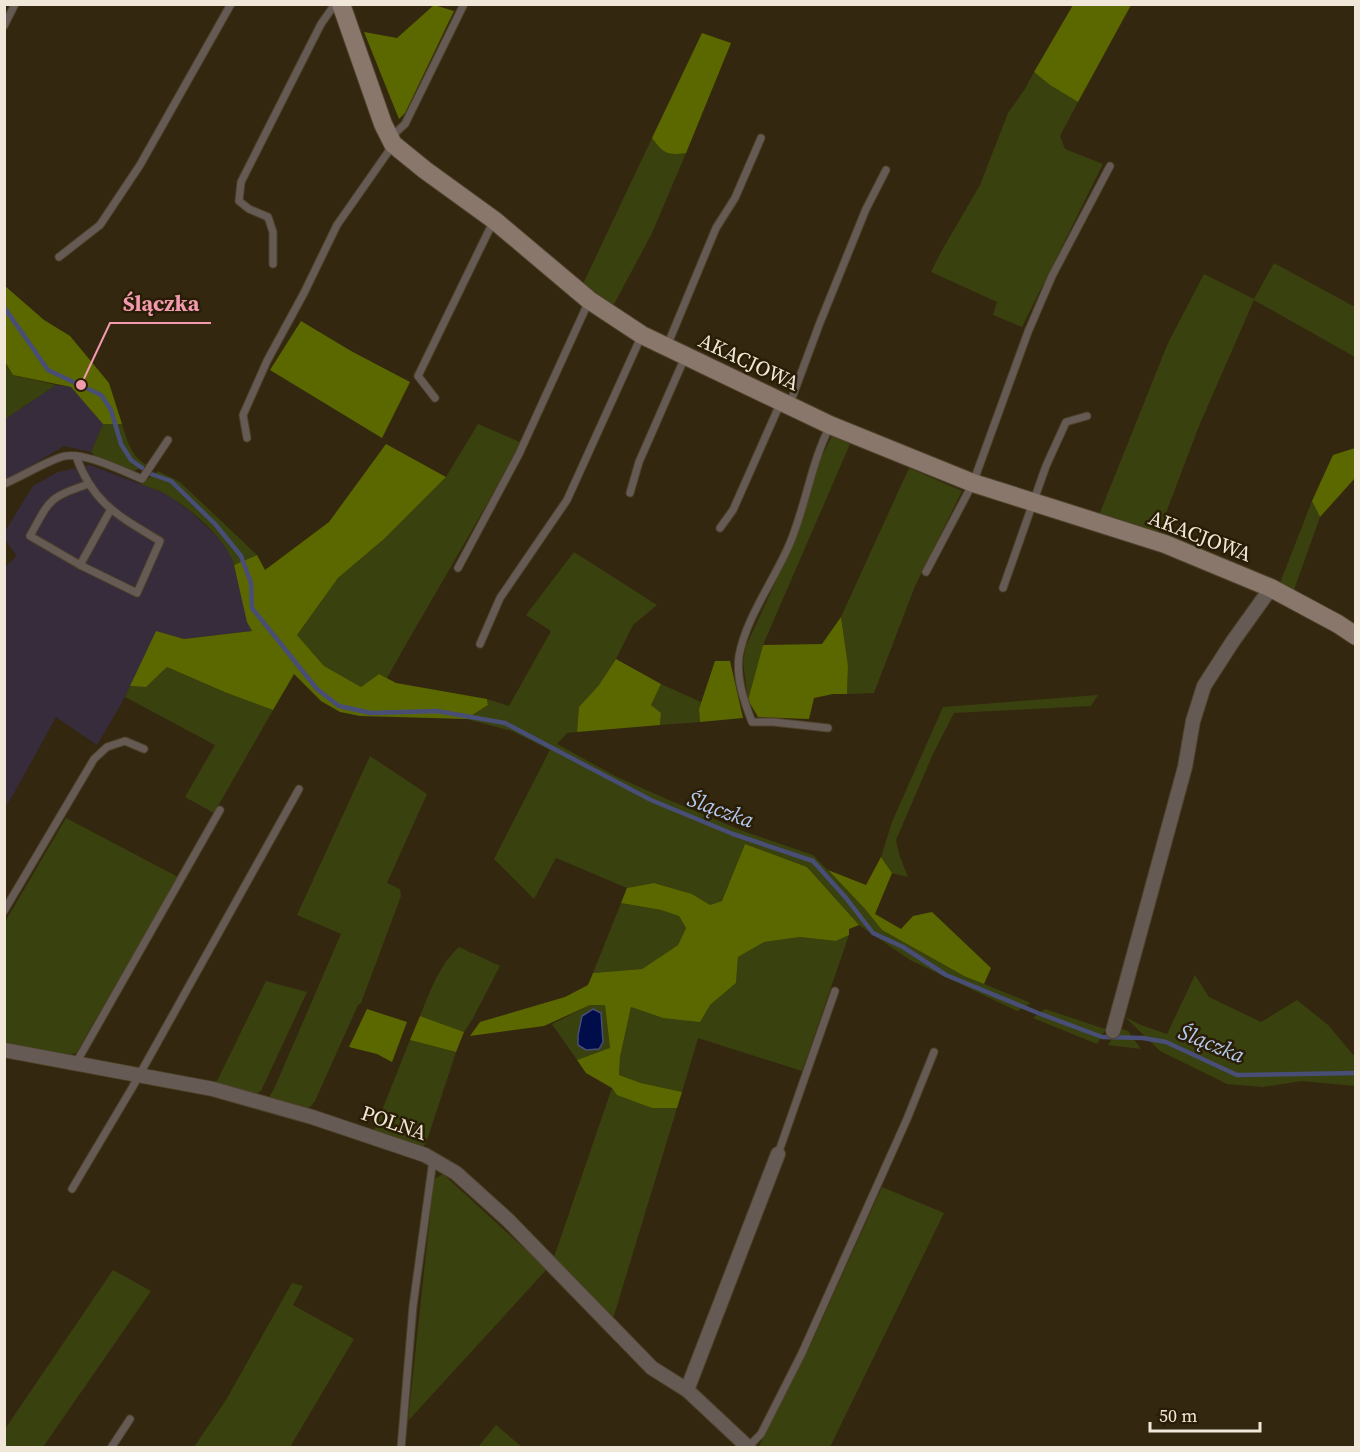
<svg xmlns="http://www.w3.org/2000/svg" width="1360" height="1452" viewBox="0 0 1360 1452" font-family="'Source Serif 4',serif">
<rect width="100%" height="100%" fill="#34270f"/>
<g fill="#372c3b">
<path d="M56 385 71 387 103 424 91 452 64 446 17 474 5 479V419Z"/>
<path d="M90 465 167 494 192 513 222 541 231 556 253 631 184 639 156 631 125 697 97 745 56 717 13 795 5 807V567L17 556 5 540 4 533 33 486 58 472Z"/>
</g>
<g fill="#39410e">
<path d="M1034 72 1050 85 1078 102 1060 136 1065 149 1103 164 1022 327 993 315 997 302 931 272 941 252 980 185 1008 113 1025 89Z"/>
<path d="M652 138C663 153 667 156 686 153L652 233 613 306 583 284Z"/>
<path d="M1274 263 1355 307V357L1254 300 1199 426 1158 534 1099 515 1168 343 1204 274 1254 299Z"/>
<path d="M4 362 13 375 56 385 5 419Z"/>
<path d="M103 424H122C127 440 131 457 147 465L134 471 95 456 91 452Z"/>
<path d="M478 424 520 442C479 522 431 599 387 678L379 674 361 687 324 666 297 635 338 578 384 539 446 477Z"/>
<path d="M832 436 850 444 763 645 748 700 743 662 746 646 794 542 817 466Z"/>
<path d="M909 468 962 491 915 586 874 693 847 694 848 666 841 617Z"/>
<path d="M158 471 180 482 257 555 234 565C226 538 191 509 167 495 160 490 150 488 141 484Z"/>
<path d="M1312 501 1320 517 1294 590 1280 583Z"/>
<path d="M574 552 657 605 633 625 616 659 599 685 579 707 577 732 567 733 557 744 617 777 662 797 740 830 813 855 865 909 882 930 964 976 1031 1003 1017 1011 910 960 859 925 807 867 745 844 722 901 710 905 692 894 654 883 627 888 556 858 534 899 494 859 550 750 512 731 466 719 488 705 487 699 509 706 551 631 526 615Z"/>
<path d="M167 667 227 693 273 710 214 813 185 797 215 745 125 697 130 686 146 687Z"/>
<path d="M661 684 701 702 699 709 700 722 660 725 661 713 651 705Z"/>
<path d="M1098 695 1091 706 954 713 933 754 896 840 899 854 908 877 892 873 881 857 892 822 943 707Z"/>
<path d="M370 756 427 794 387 883 400 889 401 896 361 1003 358 1005 315 1101 310 1107 302 1110 268 1099 274 1089 341 934 297 915Z"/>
<path d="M66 818 178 877 76 1053 65 1056 5 1044V922Z"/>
<path d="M621 903 661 910 679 916 686 928 678 945 642 969 593 973Z"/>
<path d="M849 935 802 1071 698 1038 682 1092 641 1083 619 1075 620 1057 631 1007 663 1018 710 1005 736 983 738 957 763 942 800 937 836 941Z"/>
<path d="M459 947 500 966 473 1018 464 1032 420 1016C430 992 439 965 459 947Z"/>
<path d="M1195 975 1209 997 1261 1022 1297 1000 1328 1025 1355 1057V1086L1302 1081 1263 1087 1227 1084 1160 1051 1125 1017 1141 1025 1167 1034Z"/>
<path d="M266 981 307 992 261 1091 253 1095 216 1083Z"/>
<path d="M590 1005H605L610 1049 577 1060 552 1024Z"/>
<path d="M1045 1009 1102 1028 1106 1029 1097 1044 1033 1018Z"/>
<path d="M1117 1027 1128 1031 1141 1049 1108 1045 1115 1034Z"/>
<path d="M410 1040 456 1052 427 1140 424 1146 417 1149 373 1133Z"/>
<path d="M612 1088 652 1108H677L612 1322 553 1260Z"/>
<path d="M443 1174 547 1269 408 1421 434 1179Z"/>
<path d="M882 1187 944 1213 830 1447H761L759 1446 812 1342Z"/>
<path d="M113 1270 151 1291 43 1447H5V1429Z"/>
<path d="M292 1283 303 1286 293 1305 354 1339 290 1447H194L226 1400Z"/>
<path d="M496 1425 522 1447H478Z"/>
</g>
<g fill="#5b6800">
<path d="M434 5 454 11 405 113 399 119 364 32 397 38Z"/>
<path d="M1073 5H1131L1078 102 1050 85 1034 72Z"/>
<path d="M702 33 731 43 686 153C667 156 663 153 652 138Z"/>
<path d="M5 286 44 320 70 336 109 383 122 424H103L71 387 13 375 5 362Z"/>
<path d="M301 321 351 351 410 382 382 438 270 370Z"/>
<path d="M386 444 446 477 384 539 338 578 297 635 324 666 361 687 379 674 396 683 487 699 488 705 466 719 360 716 340 712 321 701 294 674 273 710 227 693 167 667 146 687 130 686 156 631 184 639 252 631 247 622 234 565 257 555 265 570 329 522Z"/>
<path d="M1355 448V478L1320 517 1312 501 1333 455Z"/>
<path d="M841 617 848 666 847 694H833L814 698 809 719 758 717 748 700 763 645 822 644Z"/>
<path d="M616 659 661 684 651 705 661 713 660 725 577 732 579 707 599 685Z"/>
<path d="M715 661H730L743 718 700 722 699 709Z"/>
<path d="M745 844 807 867 859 925 849 929V935L836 941 800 937 764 942 738 957 736 983 710 1005 700 1022 663 1018 631 1007 620 1057 619 1075 641 1083 682 1092 677 1108H652L617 1095 612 1088 586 1073 577 1060 610 1048 605 1005H590L544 1026 470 1036 480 1022 565 997 588 985 593 973 642 969 678 945 686 928 679 916 661 910 621 903 627 888 654 883 692 894 710 905 722 901Z"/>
<path d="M881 857 892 873 875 914 901 929 913 916 932 912 991 968 984 984 964 976 882 930 865 909 828 870 866 885Z"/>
<path d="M367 1009 407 1022 392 1062 377 1054 349 1047Z"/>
<path d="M420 1016 464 1032 456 1052 410 1040Z"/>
</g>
<path fill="#000d4b" stroke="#484e76" stroke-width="1.5" d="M593 1009 601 1013 603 1042 599 1049 586 1050 578 1045V1035L582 1016Z"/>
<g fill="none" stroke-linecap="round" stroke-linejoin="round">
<g stroke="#484e76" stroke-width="4.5">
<path d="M4 307 48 370 101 395 111 410 121 444 131 460 145 470"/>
<path d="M151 474 171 481 215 524 241 556 251 583 252 608 317 689 339 706 371 713 437 711 505 723 651 800 733 834 813 861 846 898 873 933 903 947 946 975 1038 1013 1102 1037 1143 1038 1166 1042 1237 1075 1356 1073"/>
</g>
<defs>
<g id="lane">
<path d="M4 26 15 4"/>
<path d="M392 136 405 124 464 4"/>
<path d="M59 257 100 225 140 165 231 4"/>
<path d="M273 264V232L268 217 249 209 239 201 241 182 321 24 335 4"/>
<path d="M667 346 716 228 735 198 761 138"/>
<path d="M435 398 418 376 494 220"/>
<path d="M789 406 819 325 866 209 886 170"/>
<path d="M247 438 243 415 267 361 304 293 337 225 393 145"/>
<path d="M76 456C93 504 119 516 160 541L137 593 80 565 30 536C50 500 48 497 89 484"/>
<path d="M4 484C23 476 41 464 61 457 82 450 122 471 142 479L168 440"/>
<path d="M630 493 639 462 685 357"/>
<path d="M720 528 733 510 780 404"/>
<path d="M80 565 111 509"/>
<path d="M458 568 519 454 589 301"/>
<path d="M926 572 973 483 1028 332 1052 276 1110 166"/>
<path d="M1003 588 1046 466 1066 422 1087 416"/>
<path d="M480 644 500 598 567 500 641 337"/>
<path d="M828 728 773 722H752C744 701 736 679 739 656 746 617 775 579 790 543 806 505 811 463 830 426"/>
<path d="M4 911 94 759 107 747 125 741 144 749"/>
<path d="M76 1063 220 810"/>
<path d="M778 1154 835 991"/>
<path d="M72 1189 132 1088 299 789"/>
<path d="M748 1447 761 1434 802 1353 907 1119 934 1052"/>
<path d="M111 1448 130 1419"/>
<path d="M401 1448 413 1306 433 1160"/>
</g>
<g id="street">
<path d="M1113 1031 1185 767 1193 721 1204 686 1233 641 1271 588"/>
<path d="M4 1050 213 1089 312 1117 425 1155 456 1173 508 1220 652 1368 687 1390 749 1448"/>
<path d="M687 1390 778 1154"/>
</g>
<path id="secondary" d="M341 4 383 124 393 144 425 170 494 220 589 300 642 335 830 425 973 483 1165 544 1271 588 1338 624 1356 636"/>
</defs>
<use href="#lane" stroke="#4e422b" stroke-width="9"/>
<use href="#street" stroke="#4e422b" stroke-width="16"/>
<use href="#secondary" stroke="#4e422b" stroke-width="20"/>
<use href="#lane" stroke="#665b54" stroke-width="7"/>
<use href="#street" stroke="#665b54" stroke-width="14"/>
<use href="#secondary" stroke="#89776b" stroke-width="18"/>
</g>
<g text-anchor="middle" stroke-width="5" stroke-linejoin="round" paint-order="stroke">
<g font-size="21" fill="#f0e7d9" stroke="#2a1d06">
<text transform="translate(749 362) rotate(25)" y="7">AKACJOWA</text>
<text transform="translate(1200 536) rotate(21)" y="7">AKACJOWA</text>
<text transform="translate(394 1123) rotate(19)" y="7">POLNA</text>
</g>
<g font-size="22" font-style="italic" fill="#b3c9ef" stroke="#2a1d06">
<text transform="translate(721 809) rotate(20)" y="8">Ślączka</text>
<text transform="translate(1212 1043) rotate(22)" y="8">Ślączka</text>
</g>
</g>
<path fill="none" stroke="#f29ab0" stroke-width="2" d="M81 385L110 323H211"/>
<circle fill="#f29ab0" stroke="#2a1d06" stroke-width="2" cx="81" cy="385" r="6"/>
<g font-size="22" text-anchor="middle" font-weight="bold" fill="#f29ab0" stroke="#2a1d06" stroke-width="5" stroke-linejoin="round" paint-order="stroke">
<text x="161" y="311">Ślączka</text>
</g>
<rect width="1360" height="1452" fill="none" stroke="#f0e7d9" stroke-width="12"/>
<path d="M1150 1422v9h110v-9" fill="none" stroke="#f0e7d9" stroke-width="3"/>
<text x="1159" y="1422" font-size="18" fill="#f0e7d9" stroke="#2a1d06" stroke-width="4.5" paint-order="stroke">50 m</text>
</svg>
